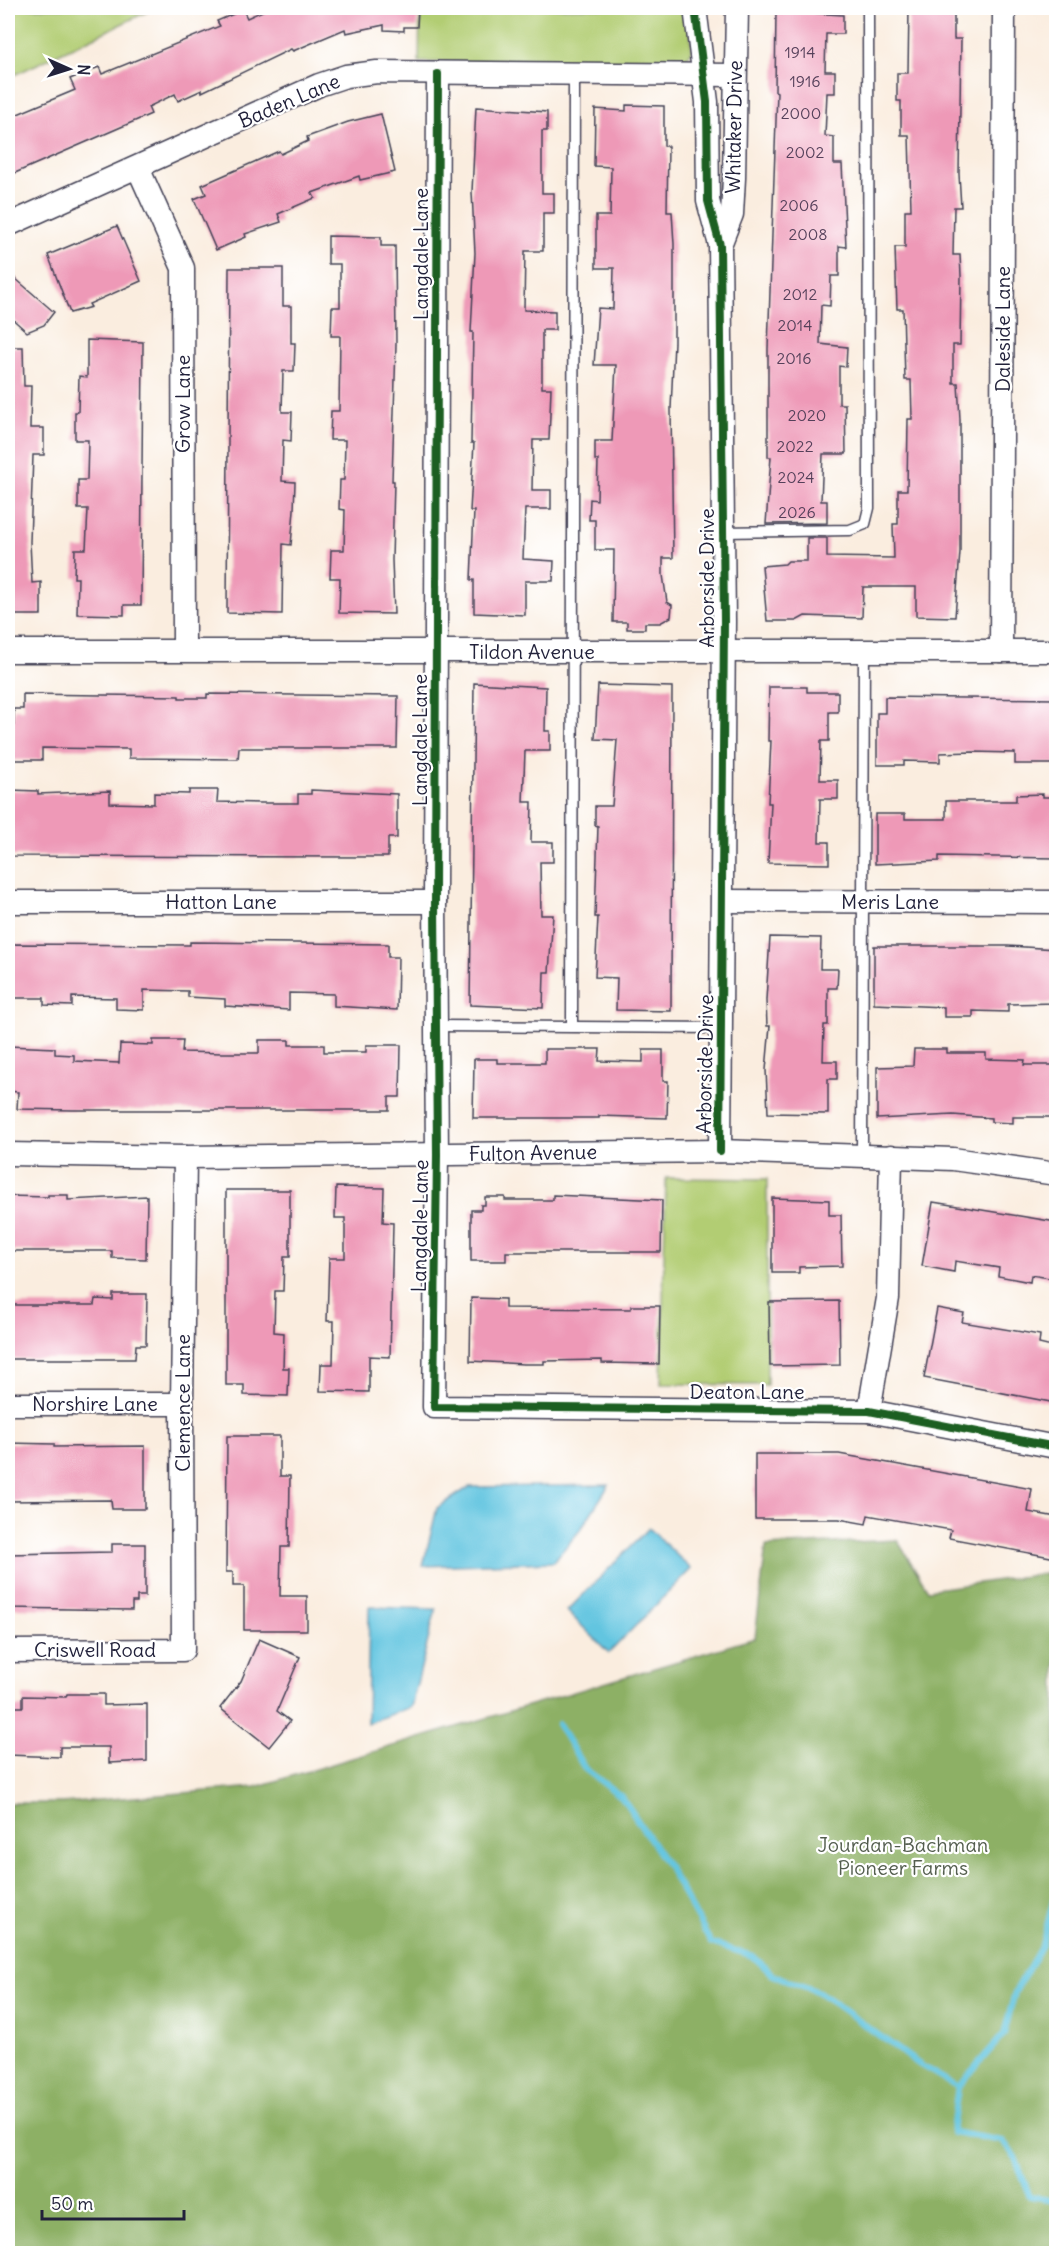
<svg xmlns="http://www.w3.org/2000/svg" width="1064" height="2261" viewBox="0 0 1064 2261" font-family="Delius,sans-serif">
<rect width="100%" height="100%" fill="#fff"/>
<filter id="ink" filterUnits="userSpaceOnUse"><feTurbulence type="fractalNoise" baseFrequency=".0167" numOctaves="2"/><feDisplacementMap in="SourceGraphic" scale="12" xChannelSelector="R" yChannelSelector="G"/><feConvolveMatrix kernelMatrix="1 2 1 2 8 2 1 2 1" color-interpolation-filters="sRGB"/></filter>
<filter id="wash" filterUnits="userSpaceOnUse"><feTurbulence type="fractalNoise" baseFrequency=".008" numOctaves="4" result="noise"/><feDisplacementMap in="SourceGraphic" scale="24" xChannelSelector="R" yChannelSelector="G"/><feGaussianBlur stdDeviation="1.35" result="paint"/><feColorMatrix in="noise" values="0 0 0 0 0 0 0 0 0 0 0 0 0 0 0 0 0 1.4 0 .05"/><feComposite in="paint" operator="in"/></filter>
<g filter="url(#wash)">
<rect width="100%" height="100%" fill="#faeddf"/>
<g fill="#b2cd73" stroke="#6a7857" stroke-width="1.5">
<path d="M8 8H155L8 78Z"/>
<path d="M420 8H682L684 21 690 23 692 52 685 60 678 63 419 62Z"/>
<path d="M666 1178 767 1179V1385L661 1384Z"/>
</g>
<path fill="#8db065" stroke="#586950" stroke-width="1.5" d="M897 1540 928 1590 1056 1572V2253H8V1803H62L255 1787 755 1638 766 1546Z"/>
<g fill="#62c5e0" stroke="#42748e" stroke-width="1.5">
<path d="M609 1485 581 1529 553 1562 423 1566 437 1508 469 1487Z"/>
<path d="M649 1528 691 1569 609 1653 567 1611Z"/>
<path d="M369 1607 436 1609 411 1707 367 1723Z"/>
</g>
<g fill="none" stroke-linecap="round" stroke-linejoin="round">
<g stroke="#62c5e0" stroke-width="6">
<path d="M558 1724 585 1769 622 1797 669 1868 711 1943 753 1956 773 1975 819 1992 920 2065 958 2087 952 2132 1003 2141 1015 2157 1030 2197 1056 2201"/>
<path d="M958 2087 1004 2034 1015 1992 1042 1945 1056 1891"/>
</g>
</g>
<g id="blocks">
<g fill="#ee99b7">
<path d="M269 8H418L417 27H404V31L384 30V25L346 33 345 29 293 51 291 49 202 92V90L178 101 175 94 148 107 151 114 8 176V118L75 90 70 79 99 67 102 74 220 26 217 21 243 10 247 18Z"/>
<path d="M909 8H954V39H961L959 174 961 207H954L953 255H960L961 276 960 345H953V383H958L960 420V552L955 617 916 616V587H863L862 618 805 616 796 621H767L762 566 785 564 788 561H807V538H827V557L894 558 893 524H898V490H907L908 419H912L911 380H905L903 309H897L895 247H905V210H911L909 135H901V101H897V73H908Z"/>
<path d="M776 11 843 15V34H826L825 71H835V93H827L825 136 834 137V164H842L846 247 839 246V276H831L830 306 821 305 820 344 847 347 846 367 839 366V404H845L846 454H823L821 501H827V523L766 524 771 457H768V349L777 92 775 91Z"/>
<path d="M626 105 664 106V146H668L667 212H672L674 244V342L671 409 673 558H663V575L667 602 672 605 671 617 660 623H645V629H627V622H613L614 550H595V520H589L590 499 597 500 598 460H595V441H612L616 365H594L598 308 613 309 614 268H596V216H610L611 167 594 166 595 109 626 111Z"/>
<path d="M476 107 547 112V131H542V193H554V213H543V251H525L524 310 555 311V330H542V388H551L549 440H533L532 490H551V509H525L523 559 554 561 553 581H525V615L474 613V580H471L474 511H470L474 443H471L473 332H471L475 253 472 192Z"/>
<path d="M381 114 395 172 360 180 359 176 312 193 315 198 278 214 281 222 245 234 246 237 216 250 194 199 206 194 202 185 279 151 281 154 308 141 307 137 348 122Z"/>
<path d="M117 226 141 281 89 304 91 307 70 313 48 255Z"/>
<path d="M328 236 381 237V246H395L396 344 392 481H394L392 560 394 614 339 613 340 578H330L331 550H344L345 510 339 509 340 480H344L345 440H330L331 411H339L340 336H331L332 307H340V264H328Z"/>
<path d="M229 268H283V306H291V343H295L294 371H283L282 412H292L291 441 283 440 282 481 295 482 294 510 291 545 283 544 282 614 227 613Z"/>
<path d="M8 272 54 312 44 325 27 332 8 315Z"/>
<path d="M87 340 143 342 141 605H124V615L77 614 78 578H74L75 549H86L88 509H78V480H87L88 440H75V412H78L79 376 87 377Z"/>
<path d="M8 347H23L24 386H31L30 428H44V455H33L30 542 32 583 41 582V615H8Z"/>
<path d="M474 683 546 687 545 731H550V751H525L523 802H532L531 842H553V862H540L541 915H553L549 972H544L543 1008 470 1005Z"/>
<path d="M598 685 672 687 671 1011 616 1010 617 978 595 977 598 917H595L598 826 595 825V806H612L617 740 595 739Z"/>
<path d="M769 687H807V692H838V712H829V741H821L820 780H838V799H820L819 842H829V864L768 863 771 803H768L771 741H768Z"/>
<path d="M23 694 179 696V698H207V694L398 696 397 748H239L238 759 129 758V749L42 748V760H13L14 709H23Z"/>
<path d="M885 697 1056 699V764H1015V753L973 752 940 753V762L904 761V765H877V713H885Z"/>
<path d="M10 790 38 791V794L110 791V803L154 804V793L189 794V790H218L217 802 262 803H298V794H311V790L397 794V838H388V857L10 856Z"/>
<path d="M1043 794V797H1056V858L939 856V861L875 864V814H905V819H946V801H1016V795Z"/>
<path d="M770 937 821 938 820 969H838L837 988H828V1025H824L823 1061H837V1079H828V1114L768 1113 766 1070 770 1026H767L766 1000Z"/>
<path d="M190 942 388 944V957H398L397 1010 334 1006V994L289 993V1010L225 1006V999L188 997V991L144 990V1010L116 1009V998L72 997V1006L44 1005V998H9L10 944 190 945Z"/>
<path d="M874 946H1008L1056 949V1003L1008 1004V1012L973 1011V1017H944V1007L874 1004Z"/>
<path d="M153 1040H183L182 1052 223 1053H259V1040H289V1045H324V1052H366V1045H401L400 1097H389V1110H73L17 1109 18 1092 8 1091V1046L55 1048V1054L74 1055V1061L119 1063 120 1044 153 1045Z"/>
<path d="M545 1049H600L599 1061 643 1062V1050H663V1081H668L667 1118 599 1116V1118H473L474 1059H497V1063H545Z"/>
<path d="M914 1049H947V1053H986V1059L1025 1060 1024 1065H1056V1117H1013V1123L991 1122V1118L953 1115 877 1119V1067L913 1066Z"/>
<path d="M336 1187 384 1188 383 1222 393 1223 390 1357 369 1356V1392L320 1391 321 1364H333L334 1321H327L329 1258H345V1218H335Z"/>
<path d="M226 1190H290V1257H284L283 1291H275L274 1332 284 1333 283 1368H289L288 1396 244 1395V1385H226Z"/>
<path d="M48 1195H68V1200L147 1196 146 1259 112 1258V1251H8V1196L48 1197Z"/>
<path d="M553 1195 662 1200 661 1252H506V1261H471V1210H481V1205H485V1197H505V1200H553Z"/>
<path d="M772 1198 829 1200V1215H841L842 1266 799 1267V1273H772Z"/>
<path d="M933 1202 1056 1222V1279L1031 1275 1030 1282 998 1276 999 1268 955 1261 954 1272 922 1266Z"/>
<path d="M113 1294H147L146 1345H136L135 1359H10L8 1305H94L95 1299 113 1300Z"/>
<path d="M471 1298 505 1299V1308L631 1309V1306H660L659 1364 602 1363V1360L544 1361V1364H524L470 1361Z"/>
<path d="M839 1301 840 1365 770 1366 769 1302Z"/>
<path d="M937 1308 964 1313 962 1322 1040 1335 1039 1344 1056 1348V1403L924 1378Z"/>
<path d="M227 1436H280V1476H290L289 1547H281L280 1596H307V1630H244V1586H233V1572H226Z"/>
<path d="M8 1443 54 1444V1447L145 1446V1509H112L111 1500 8 1501Z"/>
<path d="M755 1454H839L1032 1489 1028 1512 1056 1517V1558L949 1538 951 1530 868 1515 866 1524 839 1519H755Z"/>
<path d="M112 1544H145V1596H137V1602H132V1610L8 1608V1554L112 1552Z"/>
<path d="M259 1639 300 1657 277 1711 290 1721 269 1747 220 1708 241 1681Z"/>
<path d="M67 1694H104V1705L147 1704V1761L109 1763V1747H60V1757L8 1755V1707H23V1696L66 1697Z"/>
</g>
</g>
</g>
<g filter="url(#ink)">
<use href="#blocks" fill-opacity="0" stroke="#424054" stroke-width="1.5"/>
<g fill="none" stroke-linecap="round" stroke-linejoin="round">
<defs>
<g id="service">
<path d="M724 532 850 530 865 524 869 508 868 8"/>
<path d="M572 1025 574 73"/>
<path d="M436 1026 721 1028"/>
<path d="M862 1155 864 650"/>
</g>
<g id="minor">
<path d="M695 8 707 102 708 201 720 245 724 621 720 1151"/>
<path d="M438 74 435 902 437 1154 434 1407 869 1411 1056 1447"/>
<path d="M138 168 183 268 184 649"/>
<path d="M8 225 319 85 346 76 377 72 735 75"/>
<path d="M720 245 732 214 734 178 737 8"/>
<path d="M8 651H1056"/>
<path d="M1001 651 1004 8"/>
<path d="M723 901 1056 902"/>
<path d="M8 902H435"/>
<path d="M8 1154 185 1157 720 1151 953 1159 1056 1174"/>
<path d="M8 1404H182"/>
<path d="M869 1411 888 1298 891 1156"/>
<path d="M8 1651 183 1650 182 1404 185 1157"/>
</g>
</defs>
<use href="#service" stroke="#424054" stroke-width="13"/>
<use href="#minor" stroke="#424054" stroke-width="25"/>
<use href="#service" stroke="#fff" stroke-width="10"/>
<use href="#minor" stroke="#fff" stroke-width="22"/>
<defs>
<g id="cycleway">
<path d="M695 8 707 102 708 201 720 245 724 621 720 1151"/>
<path d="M438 74 435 902 437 1154 434 1407 869 1411 1056 1447"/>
</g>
</defs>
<use href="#cycleway" stroke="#fff" stroke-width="11"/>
<use href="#cycleway" stroke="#1b5e20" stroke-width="8"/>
</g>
</g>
<g text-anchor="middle" stroke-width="4.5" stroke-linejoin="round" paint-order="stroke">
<g font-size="16" fill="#55405a">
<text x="800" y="58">1914</text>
<text x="805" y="87">1916</text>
<text x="801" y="119">2000</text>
<text x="805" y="158">2002</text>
<text x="799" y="211">2006</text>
<text x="808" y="240">2008</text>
<text x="800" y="300">2012</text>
<text x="795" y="331">2014</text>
<text x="794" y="364">2016</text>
<text x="807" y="421">2020</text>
<text x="795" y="452">2022</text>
<text x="796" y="483">2024</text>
<text x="797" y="518">2026</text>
</g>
<g font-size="20" fill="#22223b" stroke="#fff">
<text transform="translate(289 101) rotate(-23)" y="7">Baden Lane</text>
<text transform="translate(734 127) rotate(-89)" y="7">Whitaker Drive</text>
<text transform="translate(421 254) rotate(-90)" y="7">Langdale Lane</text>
<text transform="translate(1003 329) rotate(-90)" y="7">Daleside Lane</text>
<text transform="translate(183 404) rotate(-90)" y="7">Grow Lane</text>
<text transform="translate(707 578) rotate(-90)" y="7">Arborside Drive</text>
<text x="532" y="659">Tildon Avenue</text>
<text transform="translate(420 740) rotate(-90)" y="7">Langdale Lane</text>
<text x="221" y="909">Hatton Lane</text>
<text x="890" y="909">Meris Lane</text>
<text transform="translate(705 1064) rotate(-89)" y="7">Arborside Drive</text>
<text transform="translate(533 1153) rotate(-1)" y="7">Fulton Avenue</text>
<text transform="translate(420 1226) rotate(-89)" y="7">Langdale Lane</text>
<text x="747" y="1399">Deaton Lane</text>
<text transform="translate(183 1403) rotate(-90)" y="7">Clemence Lane</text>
<text x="95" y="1411">Norshire Lane</text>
<text x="95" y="1657">Criswell Road</text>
</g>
<g font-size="20" fill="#545e4f" stroke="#fff">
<text x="903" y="1852">Jourdan-Bachman<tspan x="903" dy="23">Pioneer Farms</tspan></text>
</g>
</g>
<rect width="1064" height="2261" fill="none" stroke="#fff" stroke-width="30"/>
<g transform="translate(69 69) rotate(93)" stroke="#ffffff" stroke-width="4.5" paint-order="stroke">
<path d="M0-4.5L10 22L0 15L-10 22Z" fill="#22223b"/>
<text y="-9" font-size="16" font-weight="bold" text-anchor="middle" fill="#22223b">N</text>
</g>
<path d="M42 2210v9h142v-9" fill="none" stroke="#22223b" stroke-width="3"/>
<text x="51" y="2210" font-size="18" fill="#22223b" stroke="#ffffff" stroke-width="4.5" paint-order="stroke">50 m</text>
</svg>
